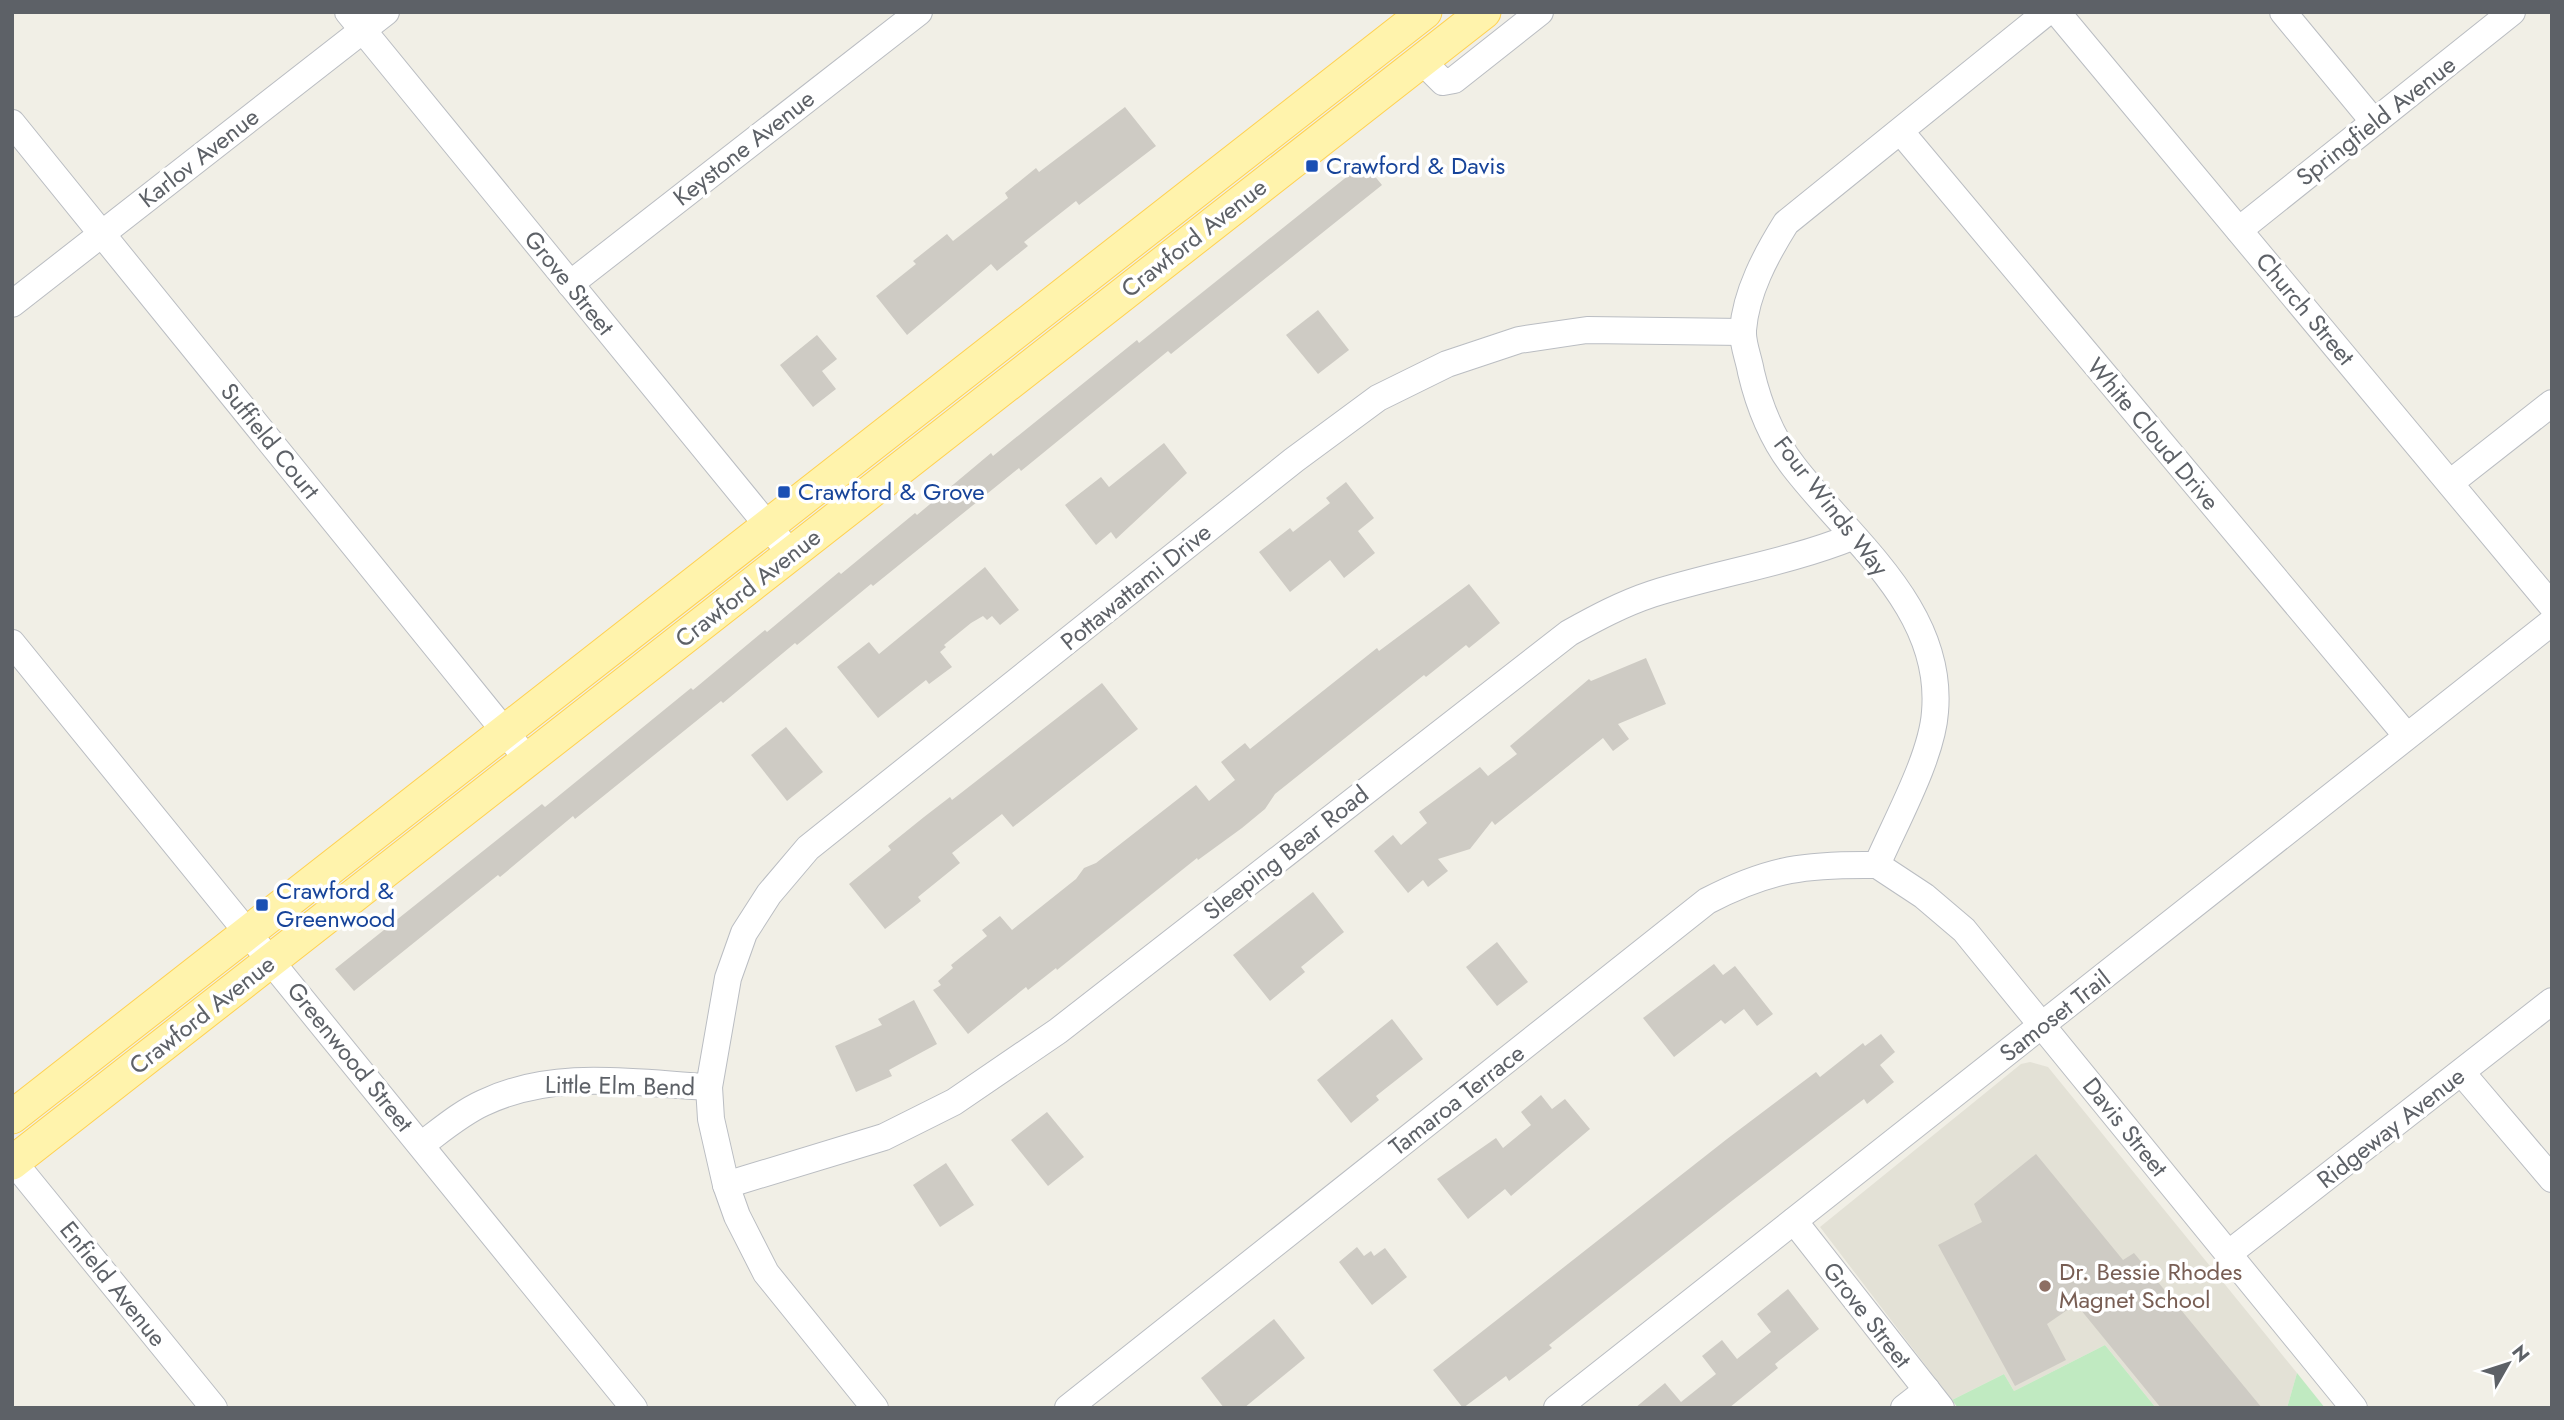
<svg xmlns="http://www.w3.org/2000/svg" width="2564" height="1420" viewBox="0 0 2564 1420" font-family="Jost,sans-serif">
<rect width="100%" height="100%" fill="#f1efe6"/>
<path fill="#e3e1d6" d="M2030 1062 2048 1067 2297 1373 2287 1408H2156L2105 1345 2014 1391 2004 1374 1952 1400 1820 1227 2021 1064Z"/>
<g fill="#c0eac1">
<path d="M2105 1345 2156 1408H1958L1952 1400 2004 1374 2014 1391Z"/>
<path d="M2297 1373 2325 1408H2287Z"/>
</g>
<g fill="#cecbc4">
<path d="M1125 107 1156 146 1079 205 1076 201 1024 242 1028 246 997 271 991 264 907 335 876 296 916 264 913 261 947 234 953 241 1008 198 1005 193 1036 168 1039 172Z"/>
<path d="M1364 163 1382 185 1171 354 1168 351 1021 471 1019 468 873 586 871 584 797 645 795 643 723 703 721 701 575 819 573 816 500 877 498 875 354 991 335 969 542 804 545 807 691 688 693 690 765 630 767 632 839 572 841 574 915 513 917 515 991 453 993 456 1137 340 1139 343Z"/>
<path d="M1318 310 1349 350 1318 374 1286 335Z"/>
<path d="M817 335 837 359 822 371 836 389 813 407 780 365Z"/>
<path d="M1164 443 1187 473 1116 539 1111 532 1096 545 1065 505 1101 477 1109 487Z"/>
<path d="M1346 482 1374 518 1358 531 1375 553 1344 578 1330 560 1290 592 1259 552 1290 528 1293 532 1330 503 1326 498Z"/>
<path d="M985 567 1019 610 1000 625 992 616 987 620 983 616 971 623 944 645 946 647 940 652 952 667 929 684 926 680 878 718 837 667 869 642 879 654Z"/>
<path d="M1469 584 1500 623 1469 648 1466 645 1426 677 1424 675 1275 794 1265 809 1242 828 1198 860 1197 858 1057 970 1056 968 1028 990 1026 987 968 1034 933 990 941 985 938 981 953 968 951 965 987 936 982 930 1000 916 1012 930 1076 879 1084 868 1096 863 1196 785 1209 801 1235 780 1221 762 1245 743 1250 749 1377 648 1379 651Z"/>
<path d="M1646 658 1666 704 1618 724 1629 739 1613 751 1603 738 1495 825 1492 821 1470 849 1438 859 1448 871 1428 887 1423 880 1408 893 1374 851 1393 835 1401 845 1427 823 1419 812 1480 767 1488 776 1517 754 1510 746 1589 679 1591 681Z"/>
<path d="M1102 683 1138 729 1013 827 1002 814 952 853 960 863 918 897 921 901 885 929 849 884 891 850 888 846 924 817 950 797 952 800Z"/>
<path d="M786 727 823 772 787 801 751 755Z"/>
<path d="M1313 892 1344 932 1301 967 1305 972 1270 1001 1233 955Z"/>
<path d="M1497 942 1528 982 1497 1006 1466 967Z"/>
<path d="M1714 964 1723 975 1735 966 1773 1014 1757 1026 1744 1009 1725 1024 1721 1020 1674 1057 1643 1018Z"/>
<path d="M914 1000 937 1044 889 1070 892 1076 856 1092 835 1046 882 1025 878 1019Z"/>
<path d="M1392 1019 1423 1059 1376 1096 1379 1100 1351 1123 1317 1080Z"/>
<path d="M1881 1034 1895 1052 1880 1065 1894 1082 1867 1104 1864 1099 1733 1200 1549 1345 1552 1348 1509 1381 1506 1376 1463 1408 1433 1370 1727 1139 1816 1072 1820 1077 1863 1043 1865 1046Z"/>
<path d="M1541 1095 1552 1109 1565 1099 1590 1129 1511 1196 1505 1189 1468 1219 1437 1179 1496 1138 1503 1148 1531 1125 1521 1112Z"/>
<path d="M1047 1112 1084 1157 1048 1186 1011 1140Z"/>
<path d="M2036 1154 2123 1260 2134 1253 2262 1408H2161L2076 1304 2047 1324 2066 1360 2015 1386 1938 1245 1982 1222 1974 1204Z"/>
<path d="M946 1163 974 1205 940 1227 913 1185Z"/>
<path d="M1357 1247 1364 1256 1371 1251 1374 1256 1385 1248 1407 1277 1372 1305 1339 1262Z"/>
<path d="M1788 1289 1819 1329 1775 1364 1778 1368 1729 1408H1635L1665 1383 1681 1402 1716 1374 1702 1356 1722 1340 1737 1359 1771 1332 1757 1314Z"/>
<path d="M1274 1319 1305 1358 1244 1408H1224L1201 1378Z"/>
</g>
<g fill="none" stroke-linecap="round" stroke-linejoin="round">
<defs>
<g id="minor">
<path d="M348 12 791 554"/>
<path d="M2057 12 2552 606"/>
<path d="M2283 12 2374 122"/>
<path d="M1422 61 1443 82 1454 80 1540 12"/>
<path d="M12 123 528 760"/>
<path d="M1901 132 2406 735"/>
<path d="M2239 230 2512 12"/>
<path d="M570 284 919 12"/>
<path d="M12 304 386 12"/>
<path d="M2450 483 2552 403"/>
<path d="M12 643 634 1408"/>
<path d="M1877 865C1895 823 1932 757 1935 712 1944 609 1851 541 1794 467 1772 439 1759 406 1751 372 1749 359 1742 343 1743 330 1746 292 1766 255 1786 223L2047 12"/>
<path d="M1877 865 1924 896 1964 930 2354 1408"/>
<path d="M2462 1073 2552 1179"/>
<path d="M421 1145C440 1131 461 1113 483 1103 554 1069 633 1083 709 1087"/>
<path d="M12 1160 214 1408"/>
<path d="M726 1185 884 1137 954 1102 1058 1031 1569 633C1596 618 1622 604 1652 594 1718 573 1787 563 1852 537"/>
<path d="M1794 1221 1941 1408"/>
<path d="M2228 1254 2552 1001"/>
<path d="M875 1408 766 1273 737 1216 726 1185 711 1119 709 1087 728 978 744 933 769 894 808 848 1294 460 1378 398 1447 364 1519 340 1587 330 1743 332"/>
<path d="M1068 1408 1707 901C1770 868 1807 864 1877 865"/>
<path d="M1557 1408 2552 622"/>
<path d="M1904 1408 1927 1390"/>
</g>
<g id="major">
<path d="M12 1117 1425 12"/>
<path d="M12 1163 1484 12"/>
</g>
</defs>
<use href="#minor" stroke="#babdc2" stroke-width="28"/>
<use href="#major" stroke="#ffd151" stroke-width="35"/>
<use href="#minor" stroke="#fff" stroke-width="26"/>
<use href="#major" stroke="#fff3ac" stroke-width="33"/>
</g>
<g fill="#1a4fb4" stroke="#fff" stroke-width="2.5">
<rect x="1305" y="159" width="14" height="14" rx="3.5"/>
<rect x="777" y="485" width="14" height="14" rx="3.5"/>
<rect x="255" y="898" width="14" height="14" rx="3.5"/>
</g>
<circle fill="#8d6e63" stroke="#fff" stroke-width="2.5" cx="2045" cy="1286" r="7"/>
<g text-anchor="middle" stroke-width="7" stroke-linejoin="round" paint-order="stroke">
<g font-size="24" fill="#5d6167" stroke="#fff">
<text transform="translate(2376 121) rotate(-38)" y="8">Springfield Avenue</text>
<text transform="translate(744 148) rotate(-38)" y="8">Keystone Avenue</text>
<text transform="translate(199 158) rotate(-38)" y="8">Karlov Avenue</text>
<text transform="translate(1194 238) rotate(-38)" y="8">Crawford Avenue</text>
<text transform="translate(569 283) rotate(51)" y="8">Grove Street</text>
<text transform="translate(2305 309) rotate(50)" y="8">Church Street</text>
<text transform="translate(2153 434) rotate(50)" y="8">White Cloud Drive</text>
<text transform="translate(270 441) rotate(51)" y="8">Suffield Court</text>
<text transform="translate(1831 506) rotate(52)" y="8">Four Winds Way</text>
<text transform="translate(1136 587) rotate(-39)" y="8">Pottawattami Drive</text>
<text transform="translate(748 588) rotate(-38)" y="8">Crawford Avenue</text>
<text transform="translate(1286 853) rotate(-38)" y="8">Sleeping Bear Road</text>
<text transform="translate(202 1015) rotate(-38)" y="8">Crawford Avenue</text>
<text transform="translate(2055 1016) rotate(-38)" y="8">Samoset Trail</text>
<text transform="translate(350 1057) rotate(51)" y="8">Greenwood Street</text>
<text transform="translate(620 1086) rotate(1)" y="8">Little Elm Bend</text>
<text transform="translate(1457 1100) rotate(-38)" y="8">Tamaroa Terrace</text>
<text transform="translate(2125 1127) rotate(51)" y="8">Davis Street</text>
<text transform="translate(2391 1128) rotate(-38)" y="8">Ridgeway Avenue</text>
<text transform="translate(113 1284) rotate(51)" y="8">Enfield Avenue</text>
<text transform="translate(1867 1315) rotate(52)" y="8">Grove Street</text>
</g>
<g font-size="24" fill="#164399" stroke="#fff" text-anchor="start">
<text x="1326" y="174">Crawford &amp; Davis</text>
<text x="798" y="500">Crawford &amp; Grove</text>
<text x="276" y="899">Crawford &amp;<tspan x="276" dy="28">Greenwood</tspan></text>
</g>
<g font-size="24" fill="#785e54" stroke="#fff" text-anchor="start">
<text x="2059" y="1280">Dr. Bessie Rhodes<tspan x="2059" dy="28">Magnet School</tspan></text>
</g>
</g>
<rect width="2564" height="1420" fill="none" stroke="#5d6167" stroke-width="28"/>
<g transform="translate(2508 1364) rotate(51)" stroke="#ffffff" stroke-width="5" paint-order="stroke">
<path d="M0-5L12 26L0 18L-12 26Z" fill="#5d6167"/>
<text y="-10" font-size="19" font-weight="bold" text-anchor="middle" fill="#5d6167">N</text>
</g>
</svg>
